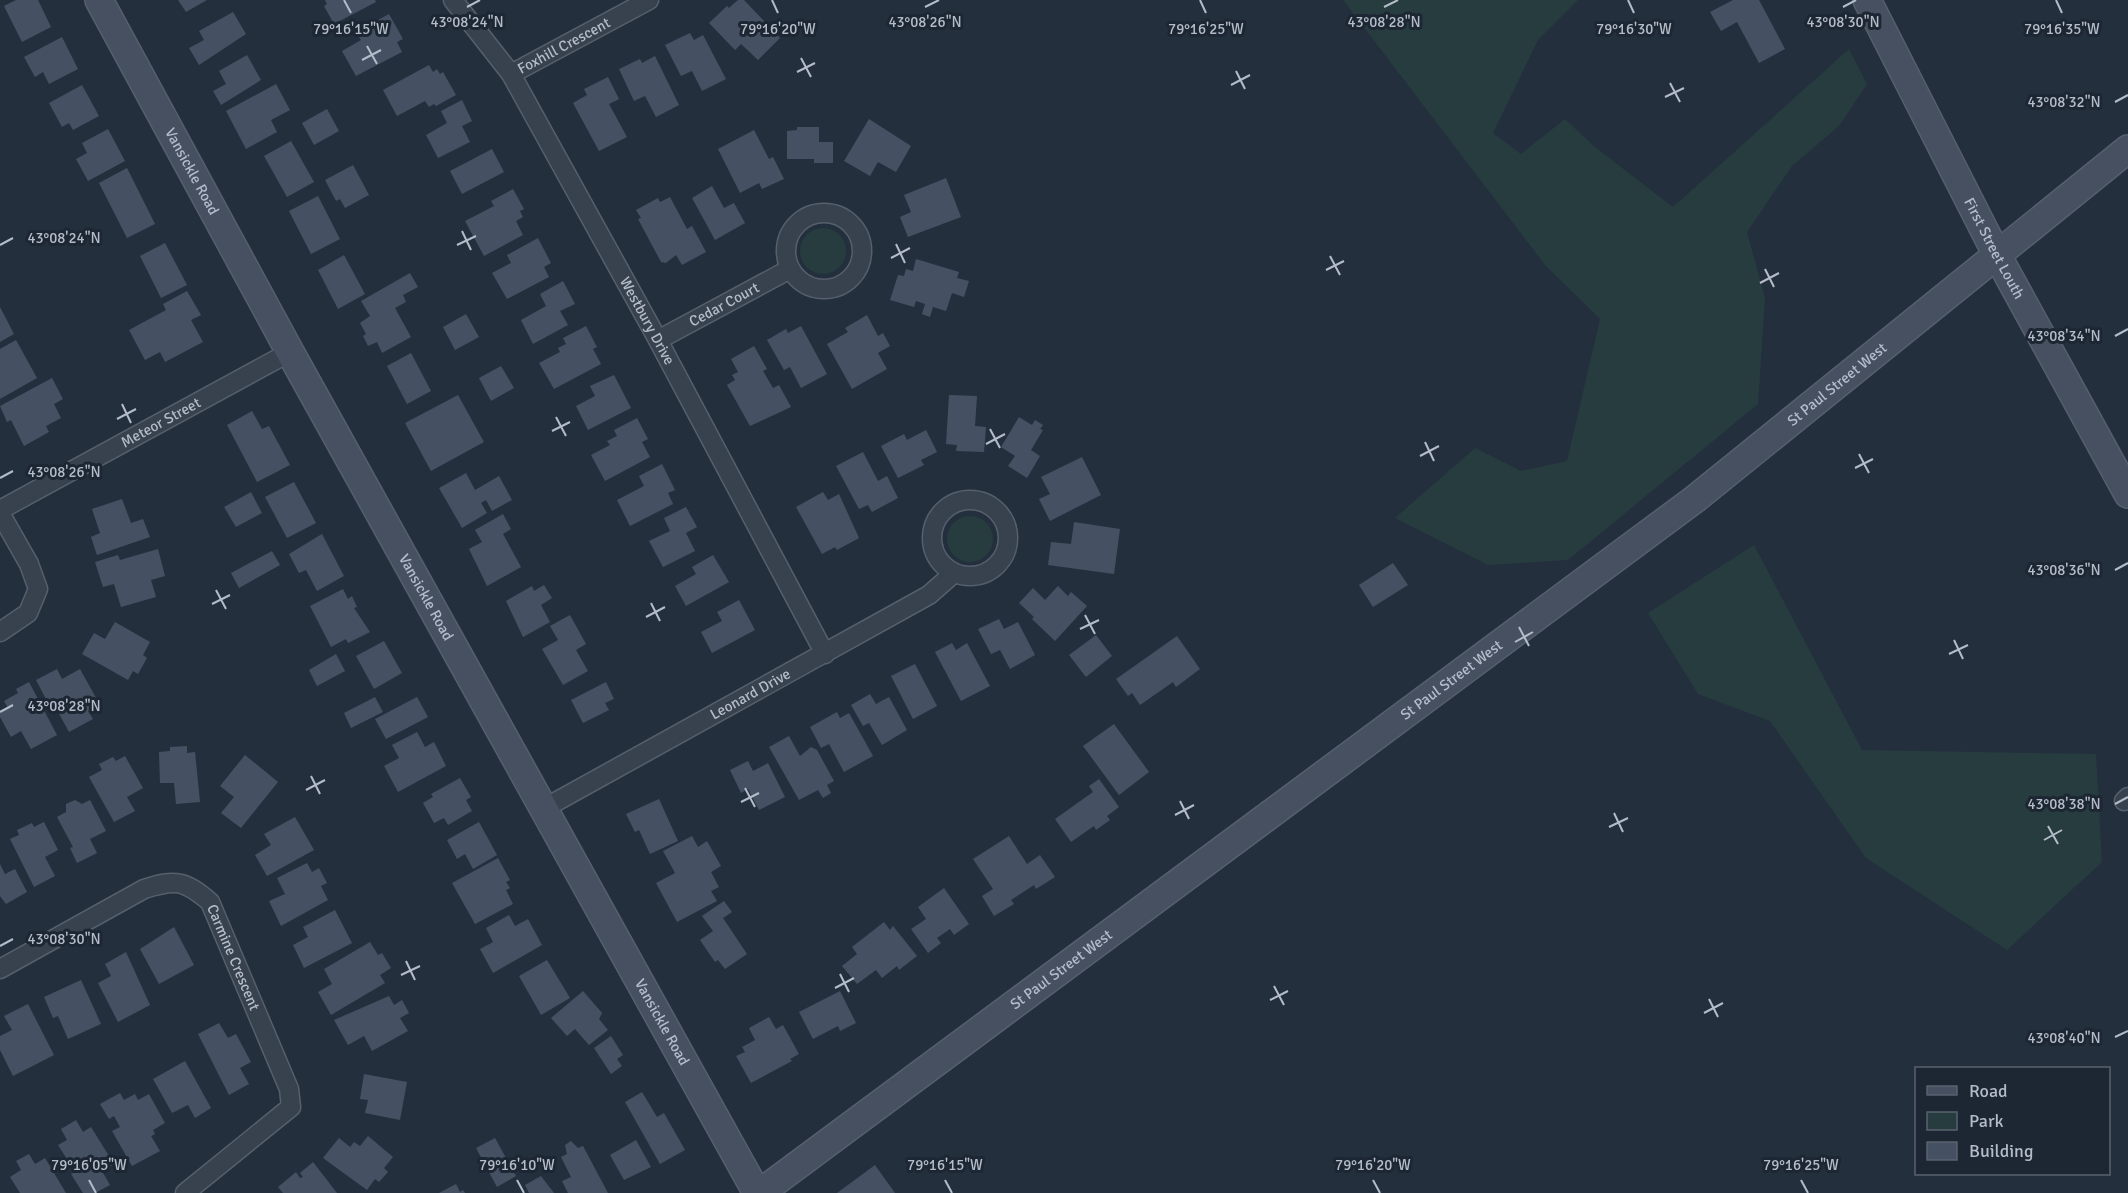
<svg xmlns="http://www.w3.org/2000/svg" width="2128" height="1193" viewBox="0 0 2128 1193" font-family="Signika,sans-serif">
<rect width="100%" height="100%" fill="#242f3e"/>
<g fill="#263c3f">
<path d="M1343 0H1578L1538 40 1493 133 1521 154 1565 119 1595 147 1673 207 1849 49 1867 84 1839 126 1792 166 1747 232 1765 298 1758 404 1568 560 1488 565 1395 518 1475 448 1521 471 1567 461 1600 319 1545 265Z"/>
<circle cx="823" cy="251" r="23"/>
<circle cx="970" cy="539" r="23"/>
<path d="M1754 545 1862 750 2096 754 2102 862 2007 950 1866 858 1770 721 1698 694 1648 613Z"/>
</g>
<g fill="#455162">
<path d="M16 0H38L51 27 22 42 4 6Z"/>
<path d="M178 0H207L186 12Z"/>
<path d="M325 0H375L376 2 334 24 324 6 327 4Z"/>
<path d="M738 0H744L780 38 758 60 741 44 735 50 709 23 727 6 729 8Z"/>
<path d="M1733 0H1759L1785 49 1759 63 1737 22 1721 31 1710 12Z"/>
<path d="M233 12 246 34 199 65 189 48 204 40 199 31Z"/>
<path d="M389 14 403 39 397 42 402 52 356 76 342 51 361 40 356 32Z"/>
<path d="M690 33 694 40 703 35 726 79 702 91 692 71 681 76 665 45Z"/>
<path d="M62 37 78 69 49 84 43 72 35 77 24 57Z"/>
<path d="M247 55 261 80 221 105 213 91 226 84 219 71Z"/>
<path d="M655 56 679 105 656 117 645 96 634 101 619 69 640 59 642 63Z"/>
<path d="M429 65 433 72 437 69 440 74 443 72 456 95 436 106 434 104 429 107 425 101 397 116 383 90Z"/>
<path d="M608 77 619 99 609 104 627 137 599 151 573 103 587 95 584 89Z"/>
<path d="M276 84 290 110 271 120 277 132 246 149 226 111Z"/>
<path d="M82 85 99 116 73 130 69 123 62 127 49 103Z"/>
<path d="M462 100 472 121 462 126 470 142 438 158 426 135 447 123 441 111Z"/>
<path d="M327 109 339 131 314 145 302 123Z"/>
<path d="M869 119 911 146 896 172 878 162 870 176 844 161Z"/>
<path d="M797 127H819V142H833V163H814V159H787V131L797 130Z"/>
<path d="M108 129 125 161 88 181 76 159 87 153 82 143Z"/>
<path d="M754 130 769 159 773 157 784 179 762 189 759 183 740 193 718 149Z"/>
<path d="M291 141 314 182 287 197 264 156Z"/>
<path d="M492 149 504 172 462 194 450 171Z"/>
<path d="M353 165 369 195 345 208 340 199 336 201 325 180Z"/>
<path d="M127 168 155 224 127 238 99 183Z"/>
<path d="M946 178 961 217 908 237 900 217 911 212 904 195Z"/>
<path d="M712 186 724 208 734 203 745 223 715 240 692 198Z"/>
<path d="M513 189 524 209 520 211 523 217 516 221 523 235 484 256 465 221 494 206 491 201Z"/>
<path d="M318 196 340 239 311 254 289 211Z"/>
<path d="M670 197 687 229 692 226 706 252 682 265 676 255 666 263 661 262 638 219 641 218 636 210 658 198 660 202Z"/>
<path d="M538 238 551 263 544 267 549 277 507 299 492 273 511 263 507 255Z"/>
<path d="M165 243 187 285 161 298 140 256Z"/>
<path d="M344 255 365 294 338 309 318 270Z"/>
<path d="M916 259 959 272 957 278 969 281 964 297 952 293 946 311 933 307 930 317 922 314 925 304 916 301 914 307 890 300 898 275 904 276 906 269 913 271Z"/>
<path d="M410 273 418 287 403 295 406 302 395 308 411 337 382 353 377 342 368 346 363 336 366 334 360 323 370 316 361 301Z"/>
<path d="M563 281 575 304 560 311 568 325 533 344 521 320 546 306 540 294Z"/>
<path d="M187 291 201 315 191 320 203 342 165 362 160 352 145 360 129 330 166 310 163 304Z"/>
<path d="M0 307 14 334 0 342Z"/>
<path d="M466 314 479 337 455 350 443 327Z"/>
<path d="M867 315 878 336 883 333 890 346 878 353 887 369 852 389 827 344 848 332 845 328Z"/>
<path d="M586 326 597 347 593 349 601 364 554 389 539 363 560 352 558 348 566 344 563 338Z"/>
<path d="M801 326 827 374 801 388 790 367 784 370 767 340 786 329 788 333Z"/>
<path d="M16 340 37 378 0 399V349Z"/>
<path d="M754 346 767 369 763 371 773 388 779 385 791 407 750 426 727 385 735 380 732 375 738 372 731 359Z"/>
<path d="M411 353 431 391 407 404 387 366Z"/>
<path d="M501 366 514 388 491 401 479 378Z"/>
<path d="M614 375 631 408 588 430 576 406 595 396 590 386Z"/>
<path d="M52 378 63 399 54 404 61 418 46 426 49 432 24 446 11 420 7 422 0 406Z"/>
<path d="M458 395 484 442 431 471 405 423Z"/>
<path d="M949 395 977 396 975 426 986 427 984 452 956 451 957 445 946 444Z"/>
<path d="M252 411 262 429 269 426 290 465 257 482 227 425Z"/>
<path d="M1019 417 1032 425 1035 420 1043 425 1040 429 1043 430 1031 450 1040 456 1027 478 1008 466 1015 456 1001 447Z"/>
<path d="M637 418 648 439 642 442 650 457 605 481 591 455 610 445 607 441 617 436 614 430Z"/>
<path d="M926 430 937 452 921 460 924 465 898 478 881 446 904 434 907 440Z"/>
<path d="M863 452 878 481 887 476 898 498 872 512 868 505 859 509 836 466Z"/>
<path d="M1082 457 1101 495 1050 521 1039 499 1050 494 1041 477Z"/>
<path d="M662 464 675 490 668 493 673 504 630 526 617 500 644 486 639 476Z"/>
<path d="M466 473 475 490 499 476 512 500 492 511 486 500 481 503 487 513 462 528 439 488Z"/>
<path d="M294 482 316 523 287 538 265 497Z"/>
<path d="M251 492 262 513 236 527 224 507Z"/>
<path d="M823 492 828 500 839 494 859 538 837 550 835 547 822 554 796 507Z"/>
<path d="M122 499 131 523 143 519 150 537 97 555 91 537 100 533 92 509Z"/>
<path d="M686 507 697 527 686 533 695 551 663 567 649 541 670 531 664 518Z"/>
<path d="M503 514 511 529 503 534 521 567 487 586 469 549 482 542 475 530Z"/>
<path d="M1074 522 1120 529 1114 574 1048 565 1051 542 1071 544Z"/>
<path d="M322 534 344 576 317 591 306 570 299 573 289 554Z"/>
<path d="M158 549 165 576 151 580 156 597 121 607 114 584 103 587 95 562 118 555 120 560Z"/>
<path d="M272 551 280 565 239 588 231 573Z"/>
<path d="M713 555 729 582 686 606 675 586 696 574 692 567Z"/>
<path d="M1393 563 1408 585 1373 607 1359 585Z"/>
<path d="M544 585 552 598 541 605 550 622 523 637 506 601 532 586 534 591Z"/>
<path d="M1058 586 1068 596 1071 592 1087 606 1055 641 1032 619 1034 617 1019 603 1033 588 1045 600Z"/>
<path d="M343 589 348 599 352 596 357 607 354 608 370 632 348 643 346 639 331 647 310 606Z"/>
<path d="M739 600 755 630 712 653 701 632 722 621 717 612Z"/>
<path d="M570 615 586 644 576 650 588 671 563 685 542 649 558 640 550 626Z"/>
<path d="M999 619 1004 629 1018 622 1035 655 1010 669 1000 650 991 654 978 629Z"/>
<path d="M115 622 150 642 143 655 147 658 138 674 133 671 128 680 82 654 94 633 105 639Z"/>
<path d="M1096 635 1112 656 1086 677 1069 655Z"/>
<path d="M1177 636 1200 669 1176 687 1173 682 1140 705 1132 693 1128 696 1116 679Z"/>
<path d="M384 641 402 673 374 689 356 656Z"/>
<path d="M952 643 956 650 967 643 990 686 961 701 935 652Z"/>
<path d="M336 654 345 671 317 686 309 670Z"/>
<path d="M915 664 937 706 913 719 891 676Z"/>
<path d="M57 669 62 679 80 669 100 705 88 711 93 719 69 732 51 699 47 701 36 680Z"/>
<path d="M29 682 57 735 31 749 21 731 11 737 0 717V713L8 708 4 701 18 693 16 689Z"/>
<path d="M606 682 614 699 605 703 609 710 583 723 571 700Z"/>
<path d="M870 694 876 704 889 697 907 730 882 745 869 723 863 726 851 705Z"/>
<path d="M375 697 383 712 351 728 344 713Z"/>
<path d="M417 697 428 717 386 739 375 719Z"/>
<path d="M837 712 840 718 849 713 873 756 844 772 829 744 821 748 810 727Z"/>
<path d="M1114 724 1149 772 1119 795 1083 746Z"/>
<path d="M417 732 425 747 434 742 446 766 398 792 384 766 399 758 392 745Z"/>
<path d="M789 736 800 756 811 747 817 750 834 781 827 785 831 793 823 798 818 790 799 800 769 747Z"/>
<path d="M187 746V753L195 752 200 802 176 804 174 783H160L159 752 170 751V747Z"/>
<path d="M245 755 278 782 241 828 221 813 234 797 220 786Z"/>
<path d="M125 756 143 788 127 797 135 811 114 822 89 777 102 770 99 764 113 757 116 761Z"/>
<path d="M748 761 753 771 768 763 785 797 759 810 748 789 741 793 730 770Z"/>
<path d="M460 778 471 797 466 800 472 811 448 825 444 818 434 823 423 803 433 797 431 794Z"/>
<path d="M1099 779 1119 807 1107 816 1110 820 1096 830 1094 826 1071 842 1055 819 1093 792 1089 786Z"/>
<path d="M659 799 678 841 650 854 639 830 635 832 626 814Z"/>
<path d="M75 800 82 804 90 800 106 831 90 839 97 853 77 863 70 848 73 847 57 817 66 812V804Z"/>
<path d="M295 817 314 850 267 876 255 855 271 845 264 834Z"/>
<path d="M44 822 58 850 45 857 55 876 34 887 10 839 19 835 17 830 32 823 34 827Z"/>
<path d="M479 822 497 855 473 869 465 854 457 859 447 840Z"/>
<path d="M692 836 698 847 707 841 721 866 711 872 719 887 711 891 717 901 677 922 656 883 675 873 663 851Z"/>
<path d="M1009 836 1027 864 1040 855 1055 877 1036 889 1034 885 1011 900 1014 904 994 916 982 896 993 889 973 859Z"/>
<path d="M498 858 510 880 506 882 510 888 506 890 513 904 475 924 452 883Z"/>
<path d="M307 863 312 872 319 868 327 883 321 886 328 900 281 926 269 901 285 894 277 878Z"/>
<path d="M0 864 5 874 15 869 27 892 6 904 0 896Z"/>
<path d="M944 888 969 924 954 935 950 929 937 938 941 943 928 953 911 929 926 919 918 907Z"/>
<path d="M724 901 732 912 723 918 747 954 725 969 718 960 715 962 700 940 713 931 702 916Z"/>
<path d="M335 910 352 943 304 968 293 945 308 937 303 927Z"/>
<path d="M509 915 515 926 528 919 542 945 493 973 480 949 493 942 486 928Z"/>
<path d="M884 922 890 930 893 926 917 956 899 970 897 966 882 978 876 970 857 984 842 966 857 954 852 947Z"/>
<path d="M174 927 194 965 159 984 140 949Z"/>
<path d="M370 942 378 955 382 953 391 968 380 975 385 983 331 1015 318 992 332 984 324 969Z"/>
<path d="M126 952 150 1005 118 1022 98 983 111 976 105 964Z"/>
<path d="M547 960 570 998 541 1015 519 976Z"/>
<path d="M81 980 101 1024 68 1039 58 1016 53 1018 44 997Z"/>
<path d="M583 991 602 1013 599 1019 608 1030 589 1045 575 1029 567 1036 551 1018Z"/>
<path d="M840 991 856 1023 840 1031 838 1026 813 1039 799 1012Z"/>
<path d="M389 996 394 1005 402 1000 409 1013 400 1018 408 1031 372 1051 364 1036 348 1045 334 1020Z"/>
<path d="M28 1004 54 1055 13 1076 0 1050V1036L12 1030 4 1016Z"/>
<path d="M769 1017 776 1029 783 1025 799 1054 790 1059 792 1061 751 1083 736 1056 745 1052 742 1047 755 1040 749 1028Z"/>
<path d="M219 1023 228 1038 236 1034 251 1062 240 1068 249 1084 229 1095 198 1034Z"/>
<path d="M611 1036 623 1055 617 1059 622 1066 611 1074 594 1048Z"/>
<path d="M185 1061 211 1108 195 1118 188 1105 172 1113 153 1079Z"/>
<path d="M364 1074 407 1082 400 1120 365 1113 368 1100 360 1099Z"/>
<path d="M642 1092 657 1117 664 1113 685 1150 660 1164 625 1102Z"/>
<path d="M120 1093 124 1100 135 1094 138 1100 149 1094 165 1123 153 1130 155 1134 151 1136 160 1151 132 1166 112 1131 120 1127 114 1116 109 1119 100 1104Z"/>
<path d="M76 1120 83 1132 91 1127 114 1164 102 1171 110 1185 95 1193H83L71 1174 75 1172 58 1145 67 1140 61 1129Z"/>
<path d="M368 1136 393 1157 384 1168 388 1172 379 1182 375 1179 367 1190 323 1158 339 1138 350 1147 354 1142 360 1146Z"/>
<path d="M495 1138 516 1176 497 1187 476 1148Z"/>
<path d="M636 1140 651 1167 624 1180 610 1155Z"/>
<path d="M571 1141 578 1148 583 1146 608 1193H568L562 1181 571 1177 561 1157 567 1154 565 1145Z"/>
<path d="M29 1154 35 1164 45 1158 66 1193H20L10 1177 21 1170 16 1161Z"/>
<path d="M313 1162 337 1193H283L278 1187 296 1172 300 1178 303 1177 300 1173Z"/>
<path d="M875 1165 895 1193H837Z"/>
<path d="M541 1176 554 1193H529L525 1185Z"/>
<path d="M456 1184 460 1192 463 1190 465 1193H439Z"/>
</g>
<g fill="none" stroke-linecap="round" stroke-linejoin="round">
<defs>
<g id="street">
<path id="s1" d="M453 0 511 74 658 340 825 654"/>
<path id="s2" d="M511 74 649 0"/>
<circle cx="824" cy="251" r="38"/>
<path id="s3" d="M658 340 790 269"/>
<circle cx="970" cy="538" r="38"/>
<path id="s4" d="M0 510 290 352"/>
<path d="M0 513 29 564 38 589 28 613 0 632"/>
<path d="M2124 801 2128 797"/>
<path id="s5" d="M543 809 929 595 954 573"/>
<path id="s6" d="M0 969 144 889C176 879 184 880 210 902L289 1089 291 1107 185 1193"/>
</g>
<g id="secondary">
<path id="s7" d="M99 0 290 352 757 1193"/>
<path id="s8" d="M1867 0 1997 255 2128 494"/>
<path id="s9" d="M760 1193 1695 499 2128 149"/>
</g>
</defs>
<use href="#street" stroke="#565f6c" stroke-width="21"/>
<use href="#secondary" stroke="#565f6c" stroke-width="30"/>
<use href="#street" stroke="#38414e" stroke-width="18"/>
<use href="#secondary" stroke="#465061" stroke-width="27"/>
</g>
<path fill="none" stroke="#b4bcc9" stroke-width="2" d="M344 0 351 13M772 0 778 13M1200 0 1206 13M1628 0 1634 13M2056 0 2062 13M467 7 480 0M925 7 939 0M1384 7 1398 0M1843 7 1856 0M367 46 377 64M801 58 811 77M362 60 381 50M1236 71 1245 89M797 72 815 63M1670 83 1680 102M1231 85 1250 75M1665 97 1684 88M2115 102 2128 95M462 231 471 250M896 244 905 263M0 245 13 238M457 245 476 236M1330 256 1340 275M891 258 910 248M1765 269 1774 287M1326 270 1344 261M1760 283 1779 273M2115 336 2128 329M122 404 131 423M556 417 566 436M117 419 136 409M990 429 1000 448M552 431 570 422M1425 442 1434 461M986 444 1005 434M1859 454 1869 473M1420 456 1439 446M1855 468 1873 459M0 478 13 471M2115 570 2128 563M216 590 226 609M651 603 660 621M212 604 230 595M1085 615 1095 634M646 617 665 607M1519 627 1529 646M1080 629 1099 620M1954 640 1963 659M1515 642 1533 632M1949 654 1968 645M0 712 13 705M311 776 320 794M745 788 755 807M306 790 325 780M1180 801 1189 819M741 802 759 793M2115 804 2128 797M1614 813 1623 832M1175 815 1194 805M2048 826 2058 844M1609 827 1628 818M2044 840 2062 830M0 946 13 939M406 961 415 980M840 974 849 992M401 975 420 966M1274 986 1284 1005M835 988 854 978M1709 999 1718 1017M1270 1000 1288 991M1704 1013 1723 1003M2115 1037 2128 1031M89 1180 96 1193M517 1180 524 1193M945 1180 952 1193M1373 1180 1380 1193M1801 1180 1808 1193"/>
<g text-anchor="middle" stroke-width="6" stroke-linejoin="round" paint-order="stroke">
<g font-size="15" fill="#b4bcc9" stroke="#1d2633">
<text dy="5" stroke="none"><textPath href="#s2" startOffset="60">Foxhill Crescent</textPath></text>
<text dy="5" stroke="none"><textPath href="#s7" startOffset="195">Vansickle Road</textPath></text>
<text dy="5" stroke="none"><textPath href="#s8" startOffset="279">First Street Louth</textPath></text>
<text dy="5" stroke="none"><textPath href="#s3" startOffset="75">Cedar Court</textPath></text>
<text dy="5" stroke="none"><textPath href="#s1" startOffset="376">Westbury Drive</textPath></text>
<text dy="5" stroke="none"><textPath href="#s9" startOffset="1347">St Paul Street West</textPath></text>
<text dy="5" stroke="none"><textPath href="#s4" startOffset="183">Meteor Street</textPath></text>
<text dy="5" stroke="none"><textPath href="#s7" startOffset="681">Vansickle Road</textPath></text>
<text dy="5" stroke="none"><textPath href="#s9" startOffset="861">St Paul Street West</textPath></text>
<text dy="5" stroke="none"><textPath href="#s5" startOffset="237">Leonard Drive</textPath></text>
<text dy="5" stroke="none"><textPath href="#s6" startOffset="297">Carmine Crescent</textPath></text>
<text dy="5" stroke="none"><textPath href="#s9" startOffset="375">St Paul Street West</textPath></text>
<text dy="5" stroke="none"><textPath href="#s7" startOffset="1167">Vansickle Road</textPath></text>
</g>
</g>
<g font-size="15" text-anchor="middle" fill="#b4bcc9" stroke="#1d2633" stroke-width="6" stroke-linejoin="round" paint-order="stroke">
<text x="1384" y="27">43°08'28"N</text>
<text x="1843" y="27">43°08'30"N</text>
<text x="467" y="27">43°08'24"N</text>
<text x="925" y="27">43°08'26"N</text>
<text x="351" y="34">79°16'15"W</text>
<text x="778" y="34">79°16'20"W</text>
<text x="1206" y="34">79°16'25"W</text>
<text x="1634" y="34">79°16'30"W</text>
<text x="2062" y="34">79°16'35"W</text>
<text x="2064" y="107">43°08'32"N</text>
<text x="64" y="243">43°08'24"N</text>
<text x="2064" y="341">43°08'34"N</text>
<text x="64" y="477">43°08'26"N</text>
<text x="2064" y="575">43°08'36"N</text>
<text x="64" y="711">43°08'28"N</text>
<text x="2064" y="809">43°08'38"N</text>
<text x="64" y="944">43°08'30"N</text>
<text x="2064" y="1043">43°08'40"N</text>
<text x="89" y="1170">79°16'05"W</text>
<text x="517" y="1170">79°16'10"W</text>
<text x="945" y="1170">79°16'15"W</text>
<text x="1373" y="1170">79°16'20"W</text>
<text x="1801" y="1170">79°16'25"W</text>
</g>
<rect x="1915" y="1067" width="195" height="108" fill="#1d2633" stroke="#59626f" stroke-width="1.5"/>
<rect x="1927" y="1086" width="30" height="9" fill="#465061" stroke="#59626f" stroke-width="1.5"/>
<text x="1969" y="1097" font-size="18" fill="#b4bcc9">Road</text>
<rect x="1927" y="1112" width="30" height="18" fill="#263c3f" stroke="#59626f" stroke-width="1.5"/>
<text x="1969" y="1127" font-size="18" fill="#b4bcc9">Park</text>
<rect x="1927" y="1142" width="30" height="18" fill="#455162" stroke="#59626f" stroke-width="1.5"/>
<text x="1969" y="1157" font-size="18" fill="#b4bcc9">Building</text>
</svg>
